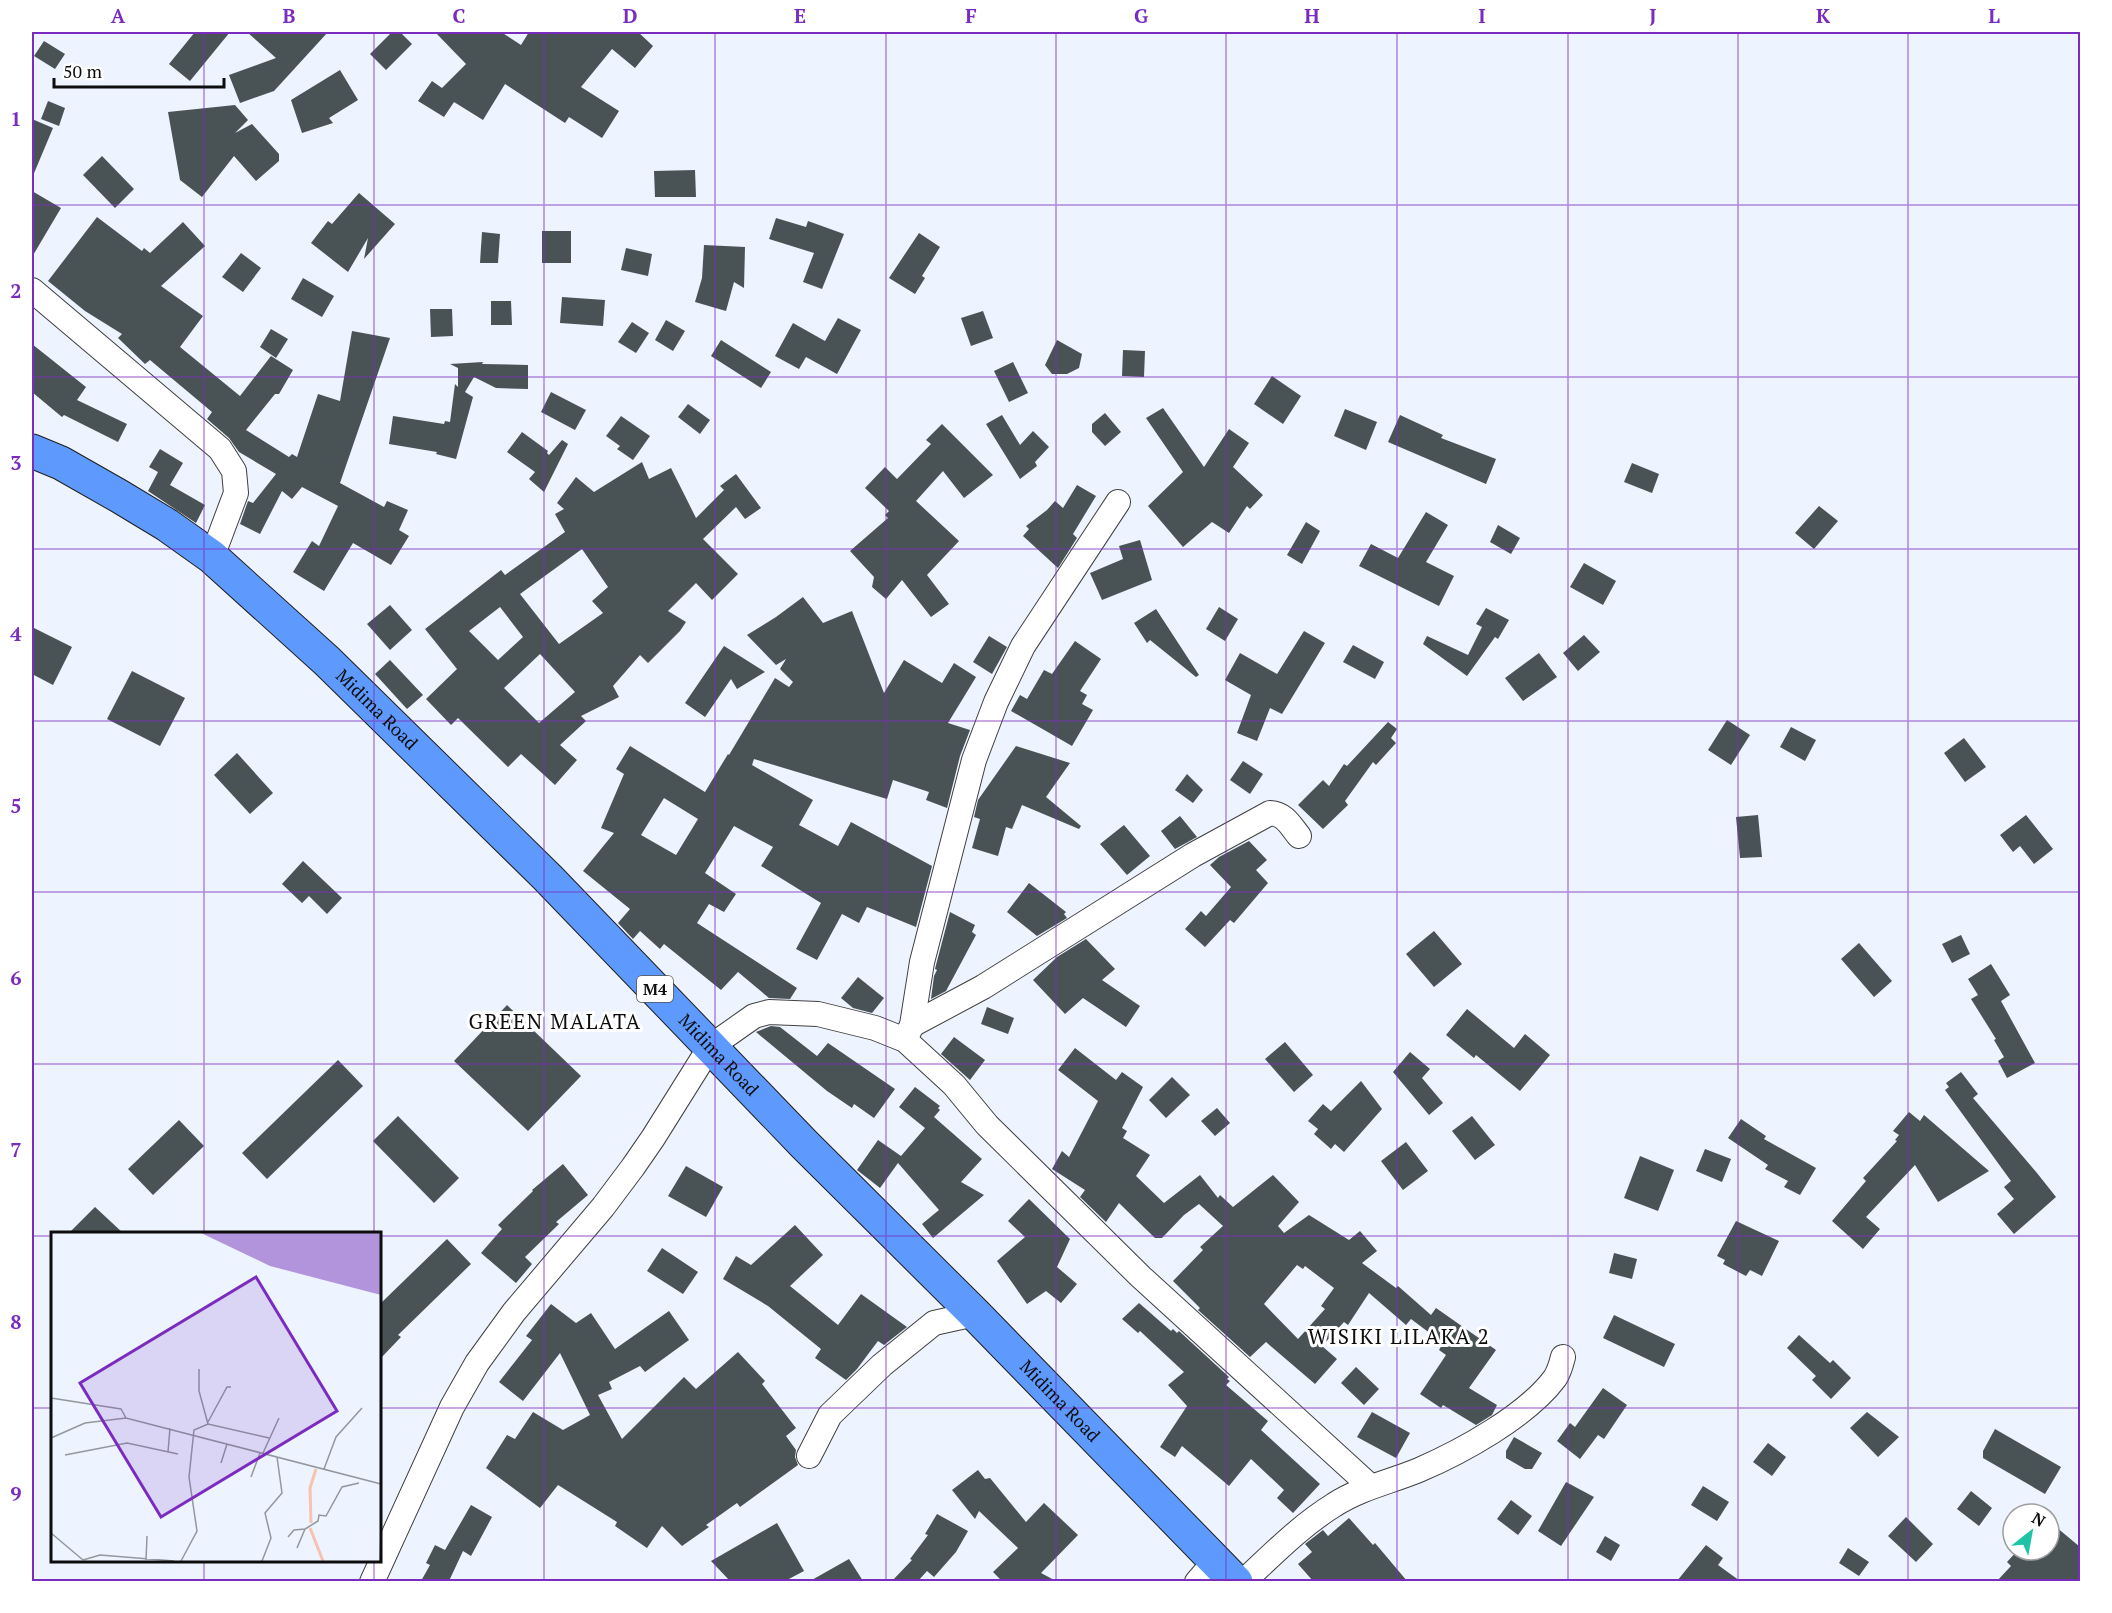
<svg xmlns="http://www.w3.org/2000/svg" width="2112" height="1613" viewBox="0 0 2112 1613" font-family="'PT Serif',serif">
<rect width="100%" height="100%" fill="#edf3ff"/>
<g fill="#495356" fill-rule="evenodd">
<path d="M195 32H230L190 81 169 64Z"/>
<path d="M247 32H328L274 91 240 103 229 75 276 58Z"/>
<path d="M392 32H400L412 44 386 70 370 54Z"/>
<path d="M435 32H501L521 45 529 32H638L653 46 635 68 612 49 581 87 619 111 602 138 569 117 565 123 505 84 483 120 454 102 444 117 418 101 432 81 442 88 466 64Z"/>
<path d="M44 41 65 54 55 69 34 56Z"/>
<path d="M340 70 358 100 329 118 333 123 302 133 291 100Z"/>
<path d="M48 101 65 108 59 126 41 119Z"/>
<path d="M235 105 248 120 235 133 252 124 279 154V161L256 181 234 156 202 197 180 180 168 112Z"/>
<path d="M32 119 53 128 32 178Z"/>
<path d="M102 156 134 189 115 208 83 175Z"/>
<path d="M695 170 696 197H655L654 171Z"/>
<path d="M32 191 61 208 32 257Z"/>
<path d="M359 193 395 224 364 259 368 238 348 272 311 243 328 221 332 224Z"/>
<path d="M97 217 142 251 144 248 150 253 183 222 205 246 161 286 203 316 180 347 240 396 271 356 293 370 279 394H275L246 430 289 457 292 454 297 457 318 394 340 401 352 331 390 338 340 483 384 507 387 501 408 510 399 530 409 536 391 565 353 543 324 591 293 572 312 541 319 546 338 506 302 487 292 499 282 491 260 534 240 524 248 501 253 503 276 474 239 452 229 438 207 419 212 412 150 360 145 364 118 338 122 334 85 311 48 281Z"/>
<path d="M776 218 806 227 808 221 844 234 822 289 803 282 814 253 769 239Z"/>
<rect x="542" y="231" width="29" height="32"/>
<path d="M482 232 500 234 498 263H480Z"/>
<path d="M919 233 940 247 922 276 925 278 915 294 889 278Z"/>
<path d="M704 245 745 247 744 288 734 282 726 311 695 302 702 278Z"/>
<path d="M626 248 652 254 648 276 621 270Z"/>
<path d="M241 253 261 268 243 292 222 277Z"/>
<path d="M303 278 334 296 322 317 291 299Z"/>
<path d="M562 297 605 300 603 326 560 323Z"/>
<path d="M491 301H511L512 325H491Z"/>
<path d="M430 309H452L453 336 431 337Z"/>
<path d="M983 311 993 338 971 346 961 318Z"/>
<path d="M838 318 861 330 837 374 806 357 799 369 775 356 793 323 825 341Z"/>
<path d="M666 320 685 331 673 351 655 340Z"/>
<path d="M632 322 649 333 636 353 618 342Z"/>
<path d="M271 329 288 339 276 358 260 347Z"/>
<path d="M721 340 771 372 761 388 711 356Z"/>
<path d="M1057 340 1082 354 1079 368 1067 374H1052L1045 365Z"/>
<path d="M32 344 86 387 77 400 127 424 118 442 64 415 62 417 32 392Z"/>
<path d="M1123 350 1145 351 1144 377 1122 376Z"/>
<path d="M483 362 482 364 528 365V389L496 388 474 377 465 392 473 397 456 459 436 454 437 452 389 444 393 416 444 424 445 421 450 422 455 384 458 387V368L450 364Z"/>
<path d="M1013 362 1028 393 1009 402 994 371Z"/>
<path d="M1272 376 1301 396 1283 424 1254 404Z"/>
<path d="M551 392 586 410 575 430 541 412Z"/>
<path d="M688 404 710 420 700 434 678 417Z"/>
<path d="M1163 408 1204 467 1229 429 1249 443 1233 467 1263 495 1250 509 1247 506 1229 533 1212 522 1183 547 1148 506 1183 472 1146 418Z"/>
<path d="M1345 409 1377 422 1366 450 1334 436Z"/>
<path d="M1105 413 1121 432 1105 446 1092 432V424Z"/>
<path d="M1002 415 1020 445 1033 431 1049 447 1035 462 1037 466 1020 479 986 424Z"/>
<path d="M1400 415 1443 435 1441 438 1496 459 1486 484 1388 442Z"/>
<path d="M621 416 650 436 633 460 617 449 620 446 606 436Z"/>
<path d="M942 424 993 475 964 498 943 471 916 501 959 541 927 575 949 604 931 617 902 580 886 599 872 587 874 577 850 551 888 518 885 515 889 511 865 488 885 467 897 479 931 444 926 440Z"/>
<path d="M522 432 548 451 547 453 549 455 562 440 568 444 544 492 529 479 535 472 507 452Z"/>
<path d="M160 449 183 463 170 485 205 505 196 523 148 491 158 472 149 467Z"/>
<path d="M642 462 649 479 671 468 696 518 724 490 720 486 736 474 761 508 745 519 736 507 703 539 738 574 712 600 696 583 668 611 686 622 680 631 648 663 640 655 613 686 619 697 581 716 586 721 560 745 577 760 555 785 521 754 508 767 458 718 451 725 426 699 457 669 425 629 501 570 505 575 565 532 555 514 564 509 557 503 576 477 594 492ZM582 549 608 587 592 601 603 613 559 644 520 594ZM500 607 523 637 498 660 469 631ZM540 654 575 692 539 723 504 688Z"/>
<path d="M1632 463 1659 474 1652 493 1624 482Z"/>
<path d="M1077 485 1096 496 1073 534 1077 538 1058 568 1023 536 1029 529 1026 526 1047 510 1055 501 1063 508Z"/>
<path d="M1819 506 1838 521 1814 549 1795 533Z"/>
<path d="M1426 512 1448 525 1426 562 1454 576 1439 606 1359 566 1371 544 1398 558Z"/>
<path d="M1306 522 1320 531 1302 564 1287 555Z"/>
<path d="M1498 525 1520 538 1511 554 1490 542Z"/>
<path d="M1140 540 1152 580 1102 600 1090 573 1123 559 1119 546Z"/>
<path d="M1584 563 1616 581 1603 605 1570 587Z"/>
<path d="M803 597 823 623 852 611 884 693 904 660 942 683 954 663 976 677 948 723 970 730 960 756 947 808 926 800 929 792 893 780 887 799 754 759 752 765 813 800 799 825 838 846 851 822 932 866 916 927 867 907 859 923 842 914 817 960 796 949 821 903 761 866 773 847 734 826 705 873 736 894 724 912 709 904 697 923 797 988 790 999 769 998 738 972 721 990 664 944 660 949 640 931 633 939 618 923 630 909 583 871 614 833 601 828 624 774 616 769 630 746 705 792 728 754 729 755 775 678 789 687 793 682 780 669 786 659 776 665 747 635 776 617ZM664 798 698 819 676 855 641 835Z"/>
<path d="M390 605 412 630 390 650 367 624Z"/>
<path d="M1219 607 1238 619 1225 641 1206 629Z"/>
<path d="M1486 608 1509 620 1498 639 1495 637 1467 676 1423 644 1427 636 1468 655 1482 627 1476 624Z"/>
<path d="M1156 609 1199 675 1196 677 1150 640 1147 643 1134 623Z"/>
<path d="M32 627 72 647 53 685 32 674Z"/>
<path d="M1304 631 1325 643 1282 714 1270 708 1257 741 1237 733 1251 695 1225 680 1240 653 1277 674Z"/>
<path d="M1584 635 1600 652 1578 671 1563 653Z"/>
<path d="M989 636 1007 647 992 674 973 662Z"/>
<path d="M1075 641 1101 659 1080 691 1087 695 1082 704 1093 710 1072 746 1011 711 1020 695 1027 699 1044 670 1052 674Z"/>
<path d="M1353 645 1384 662 1375 679 1343 662Z"/>
<path d="M724 646 765 672 737 689 731 679 705 717 685 703Z"/>
<path d="M1539 653 1557 677 1523 701 1505 678Z"/>
<path d="M390 660 423 695 407 709 375 674Z"/>
<path d="M132 671 185 698 160 746 107 719Z"/>
<path d="M1727 720 1750 735 1731 765 1708 750Z"/>
<path d="M1388 722 1397 729 1391 738 1396 743 1376 765 1373 762 1345 801 1348 805 1323 829 1298 805 1323 780 1329 786 1344 764 1347 766Z"/>
<path d="M1791 727 1816 740 1805 761 1780 747Z"/>
<path d="M1964 738 1986 767 1965 782 1944 753Z"/>
<path d="M1016 746 1070 763 1046 797 1081 826 1079 829 1022 805 1012 829 1006 827 998 856 972 848 980 819 974 817 978 800Z"/>
<path d="M237 753 273 793 250 814 214 775Z"/>
<path d="M1243 761 1263 774 1250 794 1230 780Z"/>
<path d="M1187 774 1203 790 1193 803 1175 790Z"/>
<path d="M1758 815 1762 857 1740 858 1736 817Z"/>
<path d="M2026 815 2053 849 2034 864 2020 846 2013 852 2000 835Z"/>
<path d="M1180 816 1197 837 1175 849 1161 831Z"/>
<path d="M1124 825 1150 856 1127 875 1100 844Z"/>
<path d="M1249 841 1267 860 1256 870 1268 883 1234 923 1230 920 1205 947 1185 929 1201 911 1206 916 1231 887 1210 865 1219 857Z"/>
<path d="M303 861 342 898 327 914 309 896 302 903 282 884Z"/>
<path d="M1029 883 1066 912 1064 914 1067 918 1037 936 1007 912Z"/>
<path d="M950 912 975 925 972 932 976 935 946 991 931 999 934 976 937 970 935 969 936 965Z"/>
<path d="M1434 931 1462 964 1434 987 1406 954Z"/>
<path d="M1961 935 1970 954 1952 963 1942 944Z"/>
<path d="M1086 939 1115 969 1102 980 1140 1006 1126 1027 1083 998 1065 1014 1033 980 1057 957Z"/>
<path d="M1859 943 1892 981 1874 997 1841 959Z"/>
<path d="M1991 964 2010 995 2001 1001 2035 1063 2007 1078 1998 1061 2004 1057 1994 1040 1996 1039 1971 999 1978 995 1968 979Z"/>
<path d="M858 977 884 998 872 1013 853 1008 841 998Z"/>
<path d="M507 1005 581 1076 528 1131 454 1061Z"/>
<path d="M987 1007 1014 1018 1008 1034 981 1024Z"/>
<path d="M1467 1009 1514 1048 1525 1034 1550 1055 1520 1091 1476 1055 1474 1058 1446 1035Z"/>
<path d="M771 1026 780 1027 817 1056 828 1043 895 1089 874 1118 854 1104 852 1108 827 1091 756 1032Z"/>
<path d="M954 1037 985 1060 970 1080 941 1054Z"/>
<path d="M1285 1042 1313 1075 1294 1092 1265 1059Z"/>
<path d="M1075 1048 1116 1080 1122 1072 1143 1087 1122 1128 1127 1131 1123 1138 1150 1155 1136 1176 1164 1203 1200 1175 1218 1198 1220 1195 1233 1207 1273 1175 1299 1202 1278 1226 1284 1233 1309 1215 1349 1240 1360 1231 1377 1251 1362 1263 1396 1288 1398 1286 1431 1315 1436 1308 1496 1350 1469 1388 1497 1405 1492 1415 1476 1425 1443 1405 1441 1408 1420 1394 1446 1355 1439 1350 1443 1343 1411 1319 1406 1325 1369 1293 1348 1325 1344 1322 1322 1346 1337 1359 1315 1384 1266 1342 1250 1357 1198 1310 1200 1308 1173 1281 1203 1250 1200 1247 1223 1226 1199 1204 1184 1215 1162 1238H1155L1119 1203 1106 1222 1080 1197 1085 1190 1052 1169 1062 1151 1069 1157 1098 1101 1058 1070ZM1297 1265 1303 1269 1305 1266 1334 1288 1321 1306 1325 1309 1298 1339 1264 1304Z"/>
<path d="M1410 1052 1430 1069 1422 1078 1443 1103 1429 1115 1393 1072Z"/>
<path d="M338 1060 363 1086 267 1179 242 1153Z"/>
<path d="M1961 1072 1978 1094 1973 1098 2037 1173 2056 1197 2014 1234 1997 1214 2014 1199 2004 1187 2011 1181 1945 1090 1949 1087 1946 1083Z"/>
<path d="M1172 1077 1190 1095 1166 1118 1149 1100Z"/>
<path d="M1361 1081 1382 1109 1344 1152 1335 1144 1331 1149 1314 1134 1318 1129 1308 1121 1323 1104 1331 1111Z"/>
<path d="M915 1087 940 1106 938 1108 940 1110 934 1117 982 1159 961 1182 984 1195 933 1238 922 1224 939 1210 898 1163 880 1188 857 1170 878 1140 901 1156 925 1128 899 1107Z"/>
<path d="M1217 1108 1230 1123 1215 1136 1201 1121Z"/>
<path d="M1909 1112 1920 1121 1924 1115 1989 1171 1938 1202 1915 1165 1866 1217 1880 1229 1863 1249 1832 1221 1866 1181 1863 1178 1897 1141 1895 1140 1899 1135 1893 1131Z"/>
<path d="M398 1116 459 1178 434 1203 373 1141Z"/>
<path d="M1472 1116 1495 1145 1475 1160 1452 1131Z"/>
<path d="M1741 1119 1766 1136 1764 1139 1816 1168 1800 1195 1784 1187 1788 1181 1765 1169 1768 1165 1728 1138Z"/>
<path d="M179 1120 204 1146 153 1195 128 1169Z"/>
<path d="M1406 1142 1428 1171 1403 1190 1381 1161Z"/>
<path d="M1705 1149 1731 1159 1722 1182 1696 1171Z"/>
<path d="M1640 1156 1674 1170 1658 1211 1624 1198Z"/>
<path d="M563 1164 588 1195 556 1222 559 1224 525 1257 532 1264 516 1283 481 1253 502 1229 498 1225 533 1191 532 1190Z"/>
<path d="M686 1166 723 1187 706 1217 668 1196Z"/>
<path d="M1029 1199 1070 1239 1057 1267 1077 1284 1061 1303 1046 1291 1027 1304 997 1261 1025 1237 1008 1221Z"/>
<path d="M95 1207 123 1233H69Z"/>
<path d="M1736 1221 1779 1241 1762 1276 1750 1270 1746 1276 1723 1264 1725 1260 1717 1256Z"/>
<path d="M795 1225 823 1255 790 1286 838 1325 861 1294 907 1327 884 1345 878 1341 857 1369 846 1380 815 1358 821 1349 768 1306 723 1279 736 1256 751 1265Z"/>
<path d="M447 1239 471 1264 398 1335 401 1337 380 1359V1304Z"/>
<path d="M662 1248 698 1272 683 1294 647 1271Z"/>
<path d="M1614 1253 1637 1259 1632 1279 1609 1273Z"/>
<path d="M1139 1303 1171 1331 1173 1329 1177 1333 1179 1331 1229 1377 1227 1379 1230 1381 1226 1385 1268 1421 1261 1430 1320 1484 1293 1513 1277 1498 1284 1490 1251 1459 1229 1486 1182 1446 1175 1457 1160 1447 1187 1406 1168 1385 1184 1372 1140 1331 1138 1333 1122 1319Z"/>
<path d="M551 1304 576 1323 591 1313 615 1349 669 1311 689 1340 645 1372 640 1366 609 1382 612 1389 598 1395 622 1439 684 1377 696 1389 738 1352 765 1381 762 1384 796 1428 786 1436 796 1450 795 1457 798 1465 740 1507 737 1503 706 1525 709 1527 682 1546 662 1526 647 1548 615 1526 617 1522 558 1485 540 1508 486 1468 507 1435 515 1439 533 1412 563 1430 590 1415 560 1353 523 1401 499 1382 532 1340 526 1336Z"/>
<path d="M1614 1315 1675 1344 1664 1367 1603 1338Z"/>
<path d="M1799 1335 1830 1363 1833 1360 1851 1378 1831 1399 1812 1380 1816 1376 1787 1348Z"/>
<path d="M1356 1367 1379 1389 1364 1405 1341 1383Z"/>
<path d="M1603 1388 1627 1405 1604 1439 1598 1435 1580 1459 1557 1441 1570 1423 1575 1427Z"/>
<path d="M1372 1412 1410 1433 1396 1458 1357 1437Z"/>
<path d="M1867 1412 1899 1437 1878 1457 1850 1428Z"/>
<path d="M1995 1429 2061 1467 2045 1494 1983 1458V1451Z"/>
<path d="M1514 1437 1542 1453 1532 1469H1525L1506 1458V1451Z"/>
<path d="M1768 1443 1786 1457 1772 1476 1753 1462Z"/>
<path d="M978 1470 985 1479 990 1478 1026 1522 1044 1503 1078 1535 1041 1573 1056 1581H1002L993 1572 1018 1548 979 1511 975 1519 952 1490Z"/>
<path d="M1566 1482 1594 1497 1561 1546 1538 1531Z"/>
<path d="M1703 1486 1729 1502 1717 1521 1691 1505Z"/>
<path d="M1971 1491 1992 1508 1979 1526 1957 1509Z"/>
<path d="M1511 1500 1532 1516 1518 1535 1497 1519Z"/>
<path d="M471 1505 492 1517 471 1556 463 1551 449 1581H421L430 1565 426 1563 435 1545 445 1550Z"/>
<path d="M937 1514 968 1531 956 1552 934 1577 927 1571 918 1581H892L912 1560 910 1559 928 1535 925 1534Z"/>
<path d="M1906 1517 1933 1544 1916 1562 1888 1536Z"/>
<path d="M1349 1518 1373 1545 1375 1543 1407 1581H1313L1298 1564 1312 1552 1305 1544 1323 1530 1328 1536Z"/>
<path d="M2049 1521 2080 1547V1581H1997L2011 1566 2007 1562 2018 1550H2049Z"/>
<path d="M777 1523 804 1571 785 1581H730L711 1561Z"/>
<path d="M1605 1536 1620 1545 1611 1561 1596 1552Z"/>
<path d="M1706 1545 1723 1558 1718 1565 1740 1581H1677Z"/>
<path d="M1848 1548 1869 1562 1859 1576 1839 1563Z"/>
<path d="M849 1559 863 1581H810Z"/>
</g>
<g fill="none" stroke-linecap="round" stroke-linejoin="round">
<defs>
<g id="minor">
<path d="M32 290 220 449 234 471 236 493 212 557"/>
<path d="M912 1025 983 987 1193 855 1270 813C1285 814 1290 825 1299 836"/>
<path d="M905 1040 912 1025 922 962 974 760 996 702 1023 646 1118 502"/>
<path d="M809 1456 830 1415 882 1365 934 1323 975 1314"/>
<path d="M372 1582 452 1407 477 1363 514 1312 603 1207 633 1167 653 1138 710 1047 754 1016 769 1012 818 1014 875 1028 905 1040 954 1085 987 1125 1141 1277 1370 1486"/>
<path d="M1197 1582 1215 1561"/>
<path d="M1243 1582C1272 1555 1300 1526 1334 1505 1360 1488 1390 1482 1419 1470 1461 1452 1527 1416 1555 1378 1559 1372 1561 1365 1563 1357"/>
</g>
<g id="primary">
<path id="s1" d="M32 451 61 463 119 496 167 525 212 557 327 661 548 878 804 1144 975 1314 1236 1582"/>
</g>
</defs>
<use href="#minor" stroke="#404040" stroke-width="26"/>
<use href="#primary" stroke="#1e1e1e" stroke-width="35"/>
<use href="#minor" stroke="#fff" stroke-width="24"/>
<use href="#primary" stroke="#5e9afe" stroke-width="33"/>
</g>
<path fill="none" stroke="#7b2cbf" stroke-width="1.5" stroke-opacity="0.55" d="M204 32V1234M374 32V1234M544 32V1582M715 32V1582M886 32V1582M1056 32V1582M1226 32V1582M1397 32V1582M1568 32V1582M1738 32V1582M1908 32V1582M32 205H2080M32 377H2080M32 549H2080M32 721H2080M32 892H2080M32 1064H2080M32 1236H52M380 1236H2080M32 1408H52M380 1408H2080M204 1560V1582M374 1560V1582"/>
<g text-anchor="middle" stroke-width="6" stroke-linejoin="round" paint-order="stroke">
<rect fill="#fff" stroke="#565656" stroke-width="1.5" x="637" y="976" width="36" height="26" rx="4.5"/>
<g font-size="16" font-weight="bold" fill="#0d0d0d">
<text x="655" y="995">M4</text>
</g>
<g font-size="18" fill="#0d0d0d" stroke="#fff">
<text dy="6" stroke="none"><textPath href="#s1" startOffset="434">Midima Road</textPath></text>
<text dy="6" stroke="none"><textPath href="#s1" startOffset="920">Midima Road</textPath></text>
<text dy="6" stroke="none"><textPath href="#s1" startOffset="1406">Midima Road</textPath></text>
</g>
<g font-size="21" letter-spacing="1.5" fill="#0d0d0d" stroke="#fff">
<text x="555" y="1029">GREEN MALATA</text>
<text x="1399" y="1344">WISIKI LILAKA 2</text>
</g>
</g>
<g transform="translate(51 1232)">
<rect width="330" height="330" fill="#edf3ff"/>
<path d="M150 1H330V63L219 34Z" fill="#b294dd"/>
<path fill="none" stroke="#f9c1af" stroke-width="3" d="M260 291 259 256 265 237M259 296 272 329"/>
<path fill="none" stroke="#93979e" stroke-width="1.5" d="M148 137V159L157 192M0 166 70 177 75 186M157 190 176 155H180M0 206 34 191 75 186 330 252M117 220 119 196M212 221 228 186M14 223 76 211 127 222M170 231 176 212M273 237 285 205 311 176M200 245 209 221M0 301 32 328M237 305 243 298 254 297M246 316 254 297 267 289 268 283 275 284 291 255 308 251M32 328 49 323 123 329M95 328 96 304M130 329 146 299 138 245 143 198 157 192 218 206M211 329 220 306 214 281 231 261 226 225M329 329 330 299"/>
<path fill="#7b2cbf" fill-opacity="0.15" stroke="#7b2cbf" stroke-width="3" d="M205 45 286 179 110 285 29 151Z"/>
<rect width="330" height="330" fill="none" stroke="#0d0d0d" stroke-width="3"/>
</g>
<rect width="2112" height="1613" fill="none" stroke="#ffffff" stroke-width="66"/>
<g transform="translate(2031 1532) rotate(31)"><circle r="28" fill="#ffffff" stroke="#9e9e9e" stroke-width="1.5"/>
<path d="M0-4.5L10 22L0 15L-10 22Z" fill="#1fc3a6"/>
<text y="-9" font-size="16" font-weight="bold" text-anchor="middle" fill="#0d0d0d">N</text>
</g>
<path d="M54 78v9h170v-9" fill="none" stroke="#0d0d0d" stroke-width="3"/>
<text x="63" y="78" font-size="18" fill="#0d0d0d" stroke="#ffffff" stroke-width="4.5" paint-order="stroke">50 m</text>
<rect x="33" y="33" width="2046" height="1547" fill="none" stroke="#7b2cbf" stroke-width="2"/>
<g font-size="20" text-anchor="middle" font-weight="bold" fill="#7b2cbf">
<text x="118" y="23">A</text>
<text x="289" y="23">B</text>
<text x="459" y="23">C</text>
<text x="630" y="23">D</text>
<text x="800" y="23">E</text>
<text x="971" y="23">F</text>
<text x="1141" y="23">G</text>
<text x="1312" y="23">H</text>
<text x="1482" y="23">I</text>
<text x="1653" y="23">J</text>
<text x="1823" y="23">K</text>
<text x="1994" y="23">L</text>
<text x="16" y="126">1</text>
<text x="16" y="298">2</text>
<text x="16" y="470">3</text>
<text x="16" y="641">4</text>
<text x="16" y="813">5</text>
<text x="16" y="985">6</text>
<text x="16" y="1157">7</text>
<text x="16" y="1329">8</text>
<text x="16" y="1501">9</text>
</g>
</svg>
